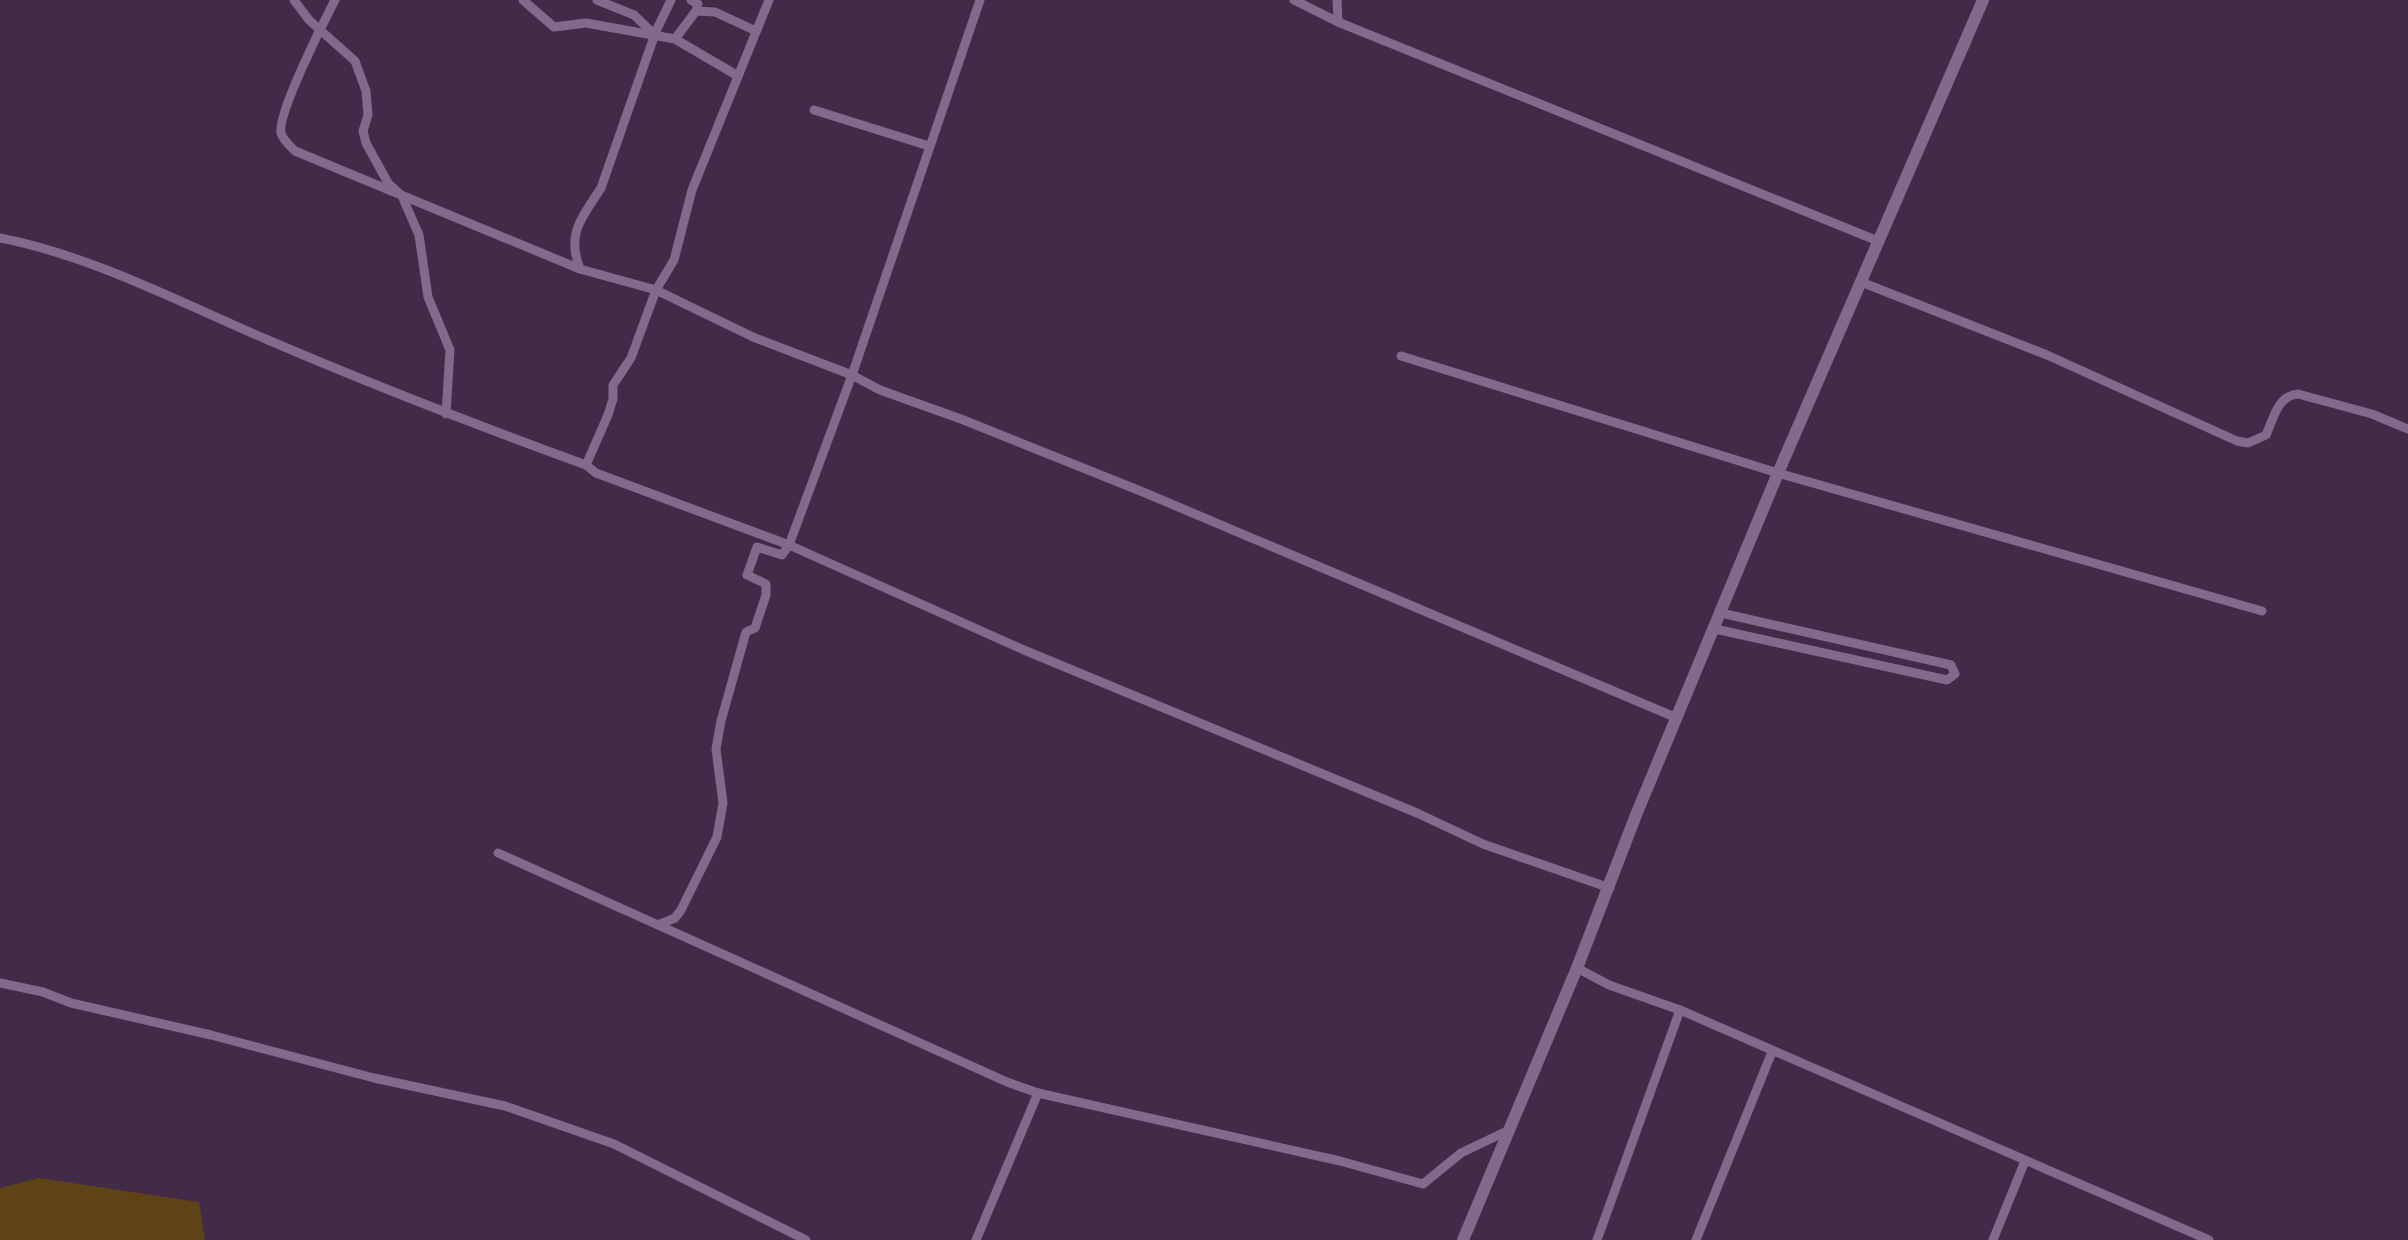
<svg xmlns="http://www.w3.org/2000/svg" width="2408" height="1240" viewBox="0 0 2408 1240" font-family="'Alegreya Sans',sans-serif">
<rect width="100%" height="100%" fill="#412b49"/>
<path fill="#5e4316" d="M39 1178 199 1202 205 1240H0V1188Z"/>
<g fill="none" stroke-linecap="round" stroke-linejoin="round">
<g stroke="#826a8b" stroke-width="9">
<path d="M294 0 309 20 355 61 366 91 368 115 363 131 366 143 388 183 402 196 419 235 428 297 450 350 446 414"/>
<path d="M335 0C324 21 277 114 281 133 283 140 290 146 295 151L580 269 656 290 753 337 852 375 789 545 782 555 757 547 747 575 766 584V595L755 628 746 632 721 721 716 749 723 803 717 837 681 910 675 918 658 925"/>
<path d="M523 0 554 27 586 23 675 39 738 76"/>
<path d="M597 0 634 15 655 35"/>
<path d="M691 0 698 4 696 11 715 12 756 31"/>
<path d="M769 0 692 190 674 260 656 290 631 358 613 385V399L608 415 586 465 596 473 789 545 1024 650 1417 813 1483 844 1610 888"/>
<path d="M980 0 852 375 880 390 961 419 1143 492 1677 718"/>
<path d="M1294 0 1338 22 1878 241"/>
<path d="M1337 0 1338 22"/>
<path d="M675 39 696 11"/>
<path d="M814 110 929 146"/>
<path d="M0 238C93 256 181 303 268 340 373 385 479 426 586 465"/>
<path d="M580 269C566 233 582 218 601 188L656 31 671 0"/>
<path d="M1861 282 2047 355 2237 441 2248 443 2266 435C2274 418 2277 396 2298 394L2372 414 2408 429"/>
<path d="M1401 356 1778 473 2262 611"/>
<path d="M1715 629 1947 680 1955 674 1951 665 1721 613"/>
<path d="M498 853 1007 1082 1038 1093 1340 1161 1423 1184 1461 1153 1507 1131"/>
<path d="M1577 968 1609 985 1680 1010 2209 1240"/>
<path d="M0 983 43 992 71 1003 211 1035 374 1078 505 1106 614 1144 806 1240"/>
<path d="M976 1240 1038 1093"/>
<path d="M1597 1240 1680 1010"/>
<path d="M1696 1240 1772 1052"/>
<path d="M1993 1240 2025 1161"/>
</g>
<path stroke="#826a8b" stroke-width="12" d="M1463 1240 1577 968 1636 815 1778 473 1983 0"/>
</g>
</svg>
